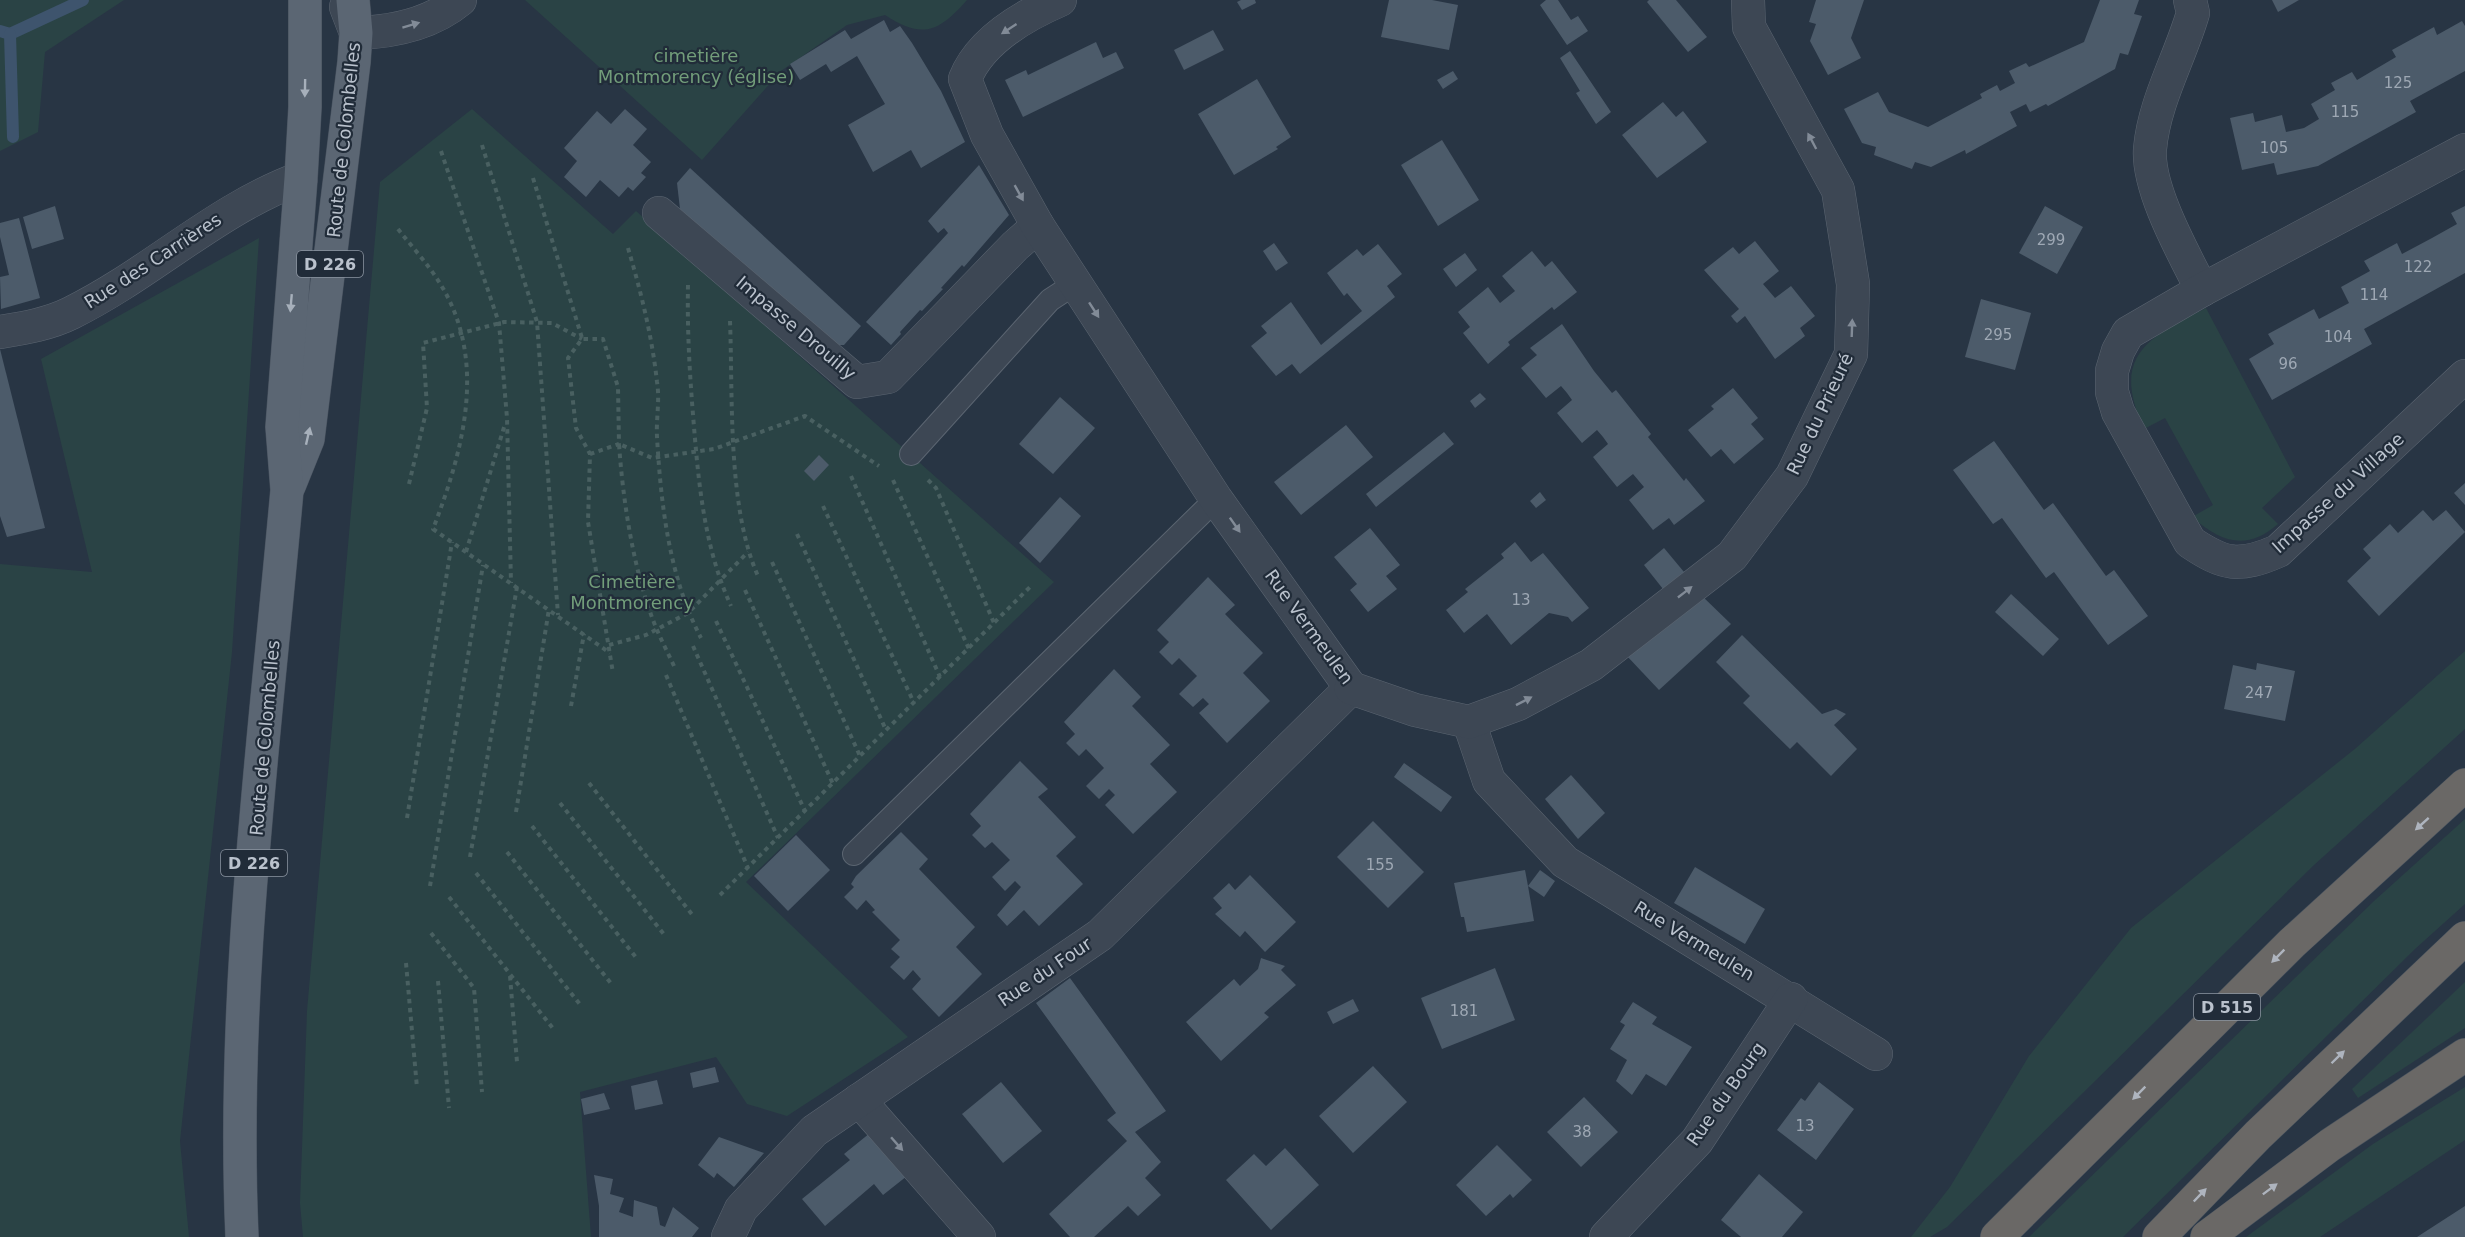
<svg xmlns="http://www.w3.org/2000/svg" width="2465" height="1237" viewBox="0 0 2465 1237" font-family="'DejaVu Sans',sans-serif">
<rect width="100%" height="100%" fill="#283544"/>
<g fill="#2a4345">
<path d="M0 0H124L45 52 38 132 0 151Z"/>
<path d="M525 0H967C938 33 922 39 885 15L847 25 781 71 702 160Z"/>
<path d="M472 109 613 234 636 211 1054 582 746 882 908 1037 787 1116 747 1104 716 1057 580 1092 591 1237H303L300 1203 307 1011 380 182Z"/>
<path d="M259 238 232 652 180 1141 189 1237H0V564L92 572 41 359Z"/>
<path d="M2206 308 2295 477 2262 508 2278 524C2247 551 2222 543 2192 517L2213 505 2165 418 2144 429C2111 357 2145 339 2206 308Z"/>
<path d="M2465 651V729L2314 865 1947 1227 1930 1237H1911L1950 1187 2029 1056 2131 928 2356 748Z"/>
<path d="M2465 819V904L2415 949 2123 1237H2029L2374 901Z"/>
<path d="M2465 982V1028L2358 1098 2352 1089Z"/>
<path d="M2465 1087V1140L2320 1237H2246L2373 1144Z"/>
</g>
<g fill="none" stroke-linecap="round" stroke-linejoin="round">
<g stroke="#3e546d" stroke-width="12">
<path d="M0 31 10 34 83 0"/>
<path d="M10 34 13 137"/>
</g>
</g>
<g fill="#4c5b6a">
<path d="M1241 0H1255L1256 3 1242 10 1237 2Z"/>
<path d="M1389 0H1432L1458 5 1449 50 1381 37Z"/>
<path d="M1546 0H1558L1571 20 1578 16 1588 31 1567 45 1540 5Z"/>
<path d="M1649 0H1676L1707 37 1688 52 1647 2Z"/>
<path d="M1816 0H1864L1851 38 1861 58 1828 75 1810 41 1816 24 1809 22Z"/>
<path d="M2100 0H2139L2134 14 2142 16 2128 55 2120 53 2115 69 2048 106 2046 104 2030 112 2026 104 2010 112 2017 126 1966 154 1965 150 1931 167 1915 162 1912 169 1874 155 1876 147 1862 143 1844 109 1878 92 1889 112 1928 127 1982 98 1980 94 1997 85 2000 91 2015 83 2009 71 2026 63 2029 67 2084 42Z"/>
<path d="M2272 0H2299L2278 12Z"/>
<path d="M884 20 890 32 900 26 912 43 941 91 965 142 921 168 911 150 873 172 848 125 885 104 857 56 831 72 826 64 800 80 790 64 845 30 851 39Z"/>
<path d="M2462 21 2465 26V71L2410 101 2416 112 2318 166 2277 175 2274 163 2242 170 2230 118 2253 113 2255 122 2282 115 2286 132 2304 128 2319 119 2311 104 2335 90 2331 83 2352 72 2357 80 2396 57 2392 50 2434 27 2437 35Z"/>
<path d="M1213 30 1224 50 1184 70 1174 50Z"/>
<path d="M1096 42 1103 58 1116 52 1124 68 1023 117 1005 80 1026 70 1028 75Z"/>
<path d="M1570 51 1611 112 1596 124 1576 93 1580 91 1560 58Z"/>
<path d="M1453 71 1458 79 1443 89 1437 80Z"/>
<path d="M1257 79 1291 137 1276 147 1278 149 1234 175 1198 114Z"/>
<path d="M1663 102 1676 117 1683 111 1707 142 1657 178 1622 135Z"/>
<path d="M625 109 647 129 633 145 651 162 641 173 646 177 633 191 628 187 619 197 600 180 586 197 564 177 577 161 564 148 597 111 611 124Z"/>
<path d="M1442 140 1479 200 1438 226 1401 165Z"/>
<path d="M979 165 1009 215 964 267 962 265 941 288 943 289 922 311 920 310 900 332 901 334 891 345 866 322 948 233 944 228 938 233 928 221Z"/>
<path d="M690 168 861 326 844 345H828L680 209 677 183Z"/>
<path d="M55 206 64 239 32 249 23 217Z"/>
<path d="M2045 206 2083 227 2057 274 2019 253Z"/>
<path d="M2465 206V273L2364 329 2372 344 2272 400 2249 359 2274 344 2268 334 2314 309 2319 319 2349 303 2341 287 2370 271 2364 261 2397 243 2402 254 2432 238 2457 224 2451 213Z"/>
<path d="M19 218 40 298 1 309 0 277 9 275 0 237V223Z"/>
<path d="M1755 241 1779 271 1763 284 1775 298 1791 286 1815 316 1800 328 1805 336 1775 359 1745 316 1737 323 1734 320 1731 316 1739 309 1704 270 1733 247 1739 254Z"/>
<path d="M1274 243 1288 263 1276 271 1263 251Z"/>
<path d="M1378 244 1402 274 1387 286 1395 297 1300 374 1292 364 1276 376 1251 346 1267 333 1261 326 1291 302 1321 345 1362 311 1347 293 1344 296 1327 273 1357 249 1363 256Z"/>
<path d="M1532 251 1545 267 1552 261 1577 292 1554 310 1552 307 1508 342 1510 345 1488 364 1463 333 1470 327 1458 312 1488 287 1500 303 1515 291 1502 276Z"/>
<path d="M1465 253 1477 270 1456 287 1443 269Z"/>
<path d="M1981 299 2031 313 2015 370 1965 357Z"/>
<path d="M1562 324 1594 371 1612 393 1616 390 1651 434 1648 437 1684 481 1686 478 1705 501 1674 525 1669 518 1653 530 1629 500 1644 487 1633 474 1617 487 1593 457 1608 444 1603 437 1597 430 1582 443 1557 413 1572 400 1567 393 1561 386 1546 398 1521 368 1537 355 1530 348Z"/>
<path d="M0 349 45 528 7 537 0 516Z"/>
<path d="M1733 388 1758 418 1751 424 1764 439 1734 464 1721 449 1711 457 1688 430 1714 409 1711 406Z"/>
<path d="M1480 393 1486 399 1475 408 1470 401Z"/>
<path d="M1060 397 1095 428 1053 474 1019 444Z"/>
<path d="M1346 425 1373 457 1301 515 1274 482Z"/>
<path d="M1444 432 1454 444 1376 507 1366 494Z"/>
<path d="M1994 441 2044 510 2053 503 2106 576 2114 570 2148 616 2108 645 2054 572 2046 578 2002 518 1993 524 1953 470Z"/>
<path d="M819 455 829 465 814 481 804 471Z"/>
<path d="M2465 483V505L2454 493Z"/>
<path d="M1540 492 1546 500 1536 508 1530 501Z"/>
<path d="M1060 497 1081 516 1040 563 1019 543Z"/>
<path d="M2423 510 2433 521 2446 510 2465 532 2379 616 2347 581 2371 558 2363 549 2377 536 2390 524 2398 533Z"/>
<path d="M1370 528 1400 565 1386 576 1397 589 1368 612 1350 590 1357 584 1334 557Z"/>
<path d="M1515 542 1531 562 1543 553 1589 608 1572 622 1568 617 1549 613 1511 645 1487 614 1464 633 1446 610 1468 592 1465 589 1504 558 1501 554Z"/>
<path d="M1664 548 1684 572 1663 589 1644 565Z"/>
<path d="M1208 577 1235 605 1225 614 1263 653 1243 673 1270 701 1227 743 1199 713 1209 704 1203 698 1193 707 1179 694 1197 676 1179 658 1172 665 1159 652 1169 642 1157 630Z"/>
<path d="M2011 594 2059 639 2043 656 1995 612Z"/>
<path d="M1701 595 1731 624 1659 690 1626 655Z"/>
<path d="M1742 635 1822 714 1836 709 1846 714 1834 725 1857 749 1831 776 1797 742 1790 749 1743 703 1750 696 1716 662Z"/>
<path d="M2257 663 2295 671 2285 721 2224 709 2233 665 2256 670Z"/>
<path d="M1114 669 1141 697 1132 706 1170 745 1150 764 1177 792 1133 834 1105 805 1115 795 1109 789 1099 799 1086 786 1104 768 1086 749 1079 756 1066 743 1075 734 1064 722Z"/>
<path d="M1020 761 1048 789 1038 797 1076 837 1056 856 1083 884 1039 926 1024 910 1007 926 997 915 1021 887 1015 881 1005 891 992 877 1010 860 992 842 985 848 972 835 981 826 970 814Z"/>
<path d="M1404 763 1452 797 1441 812 1394 777Z"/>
<path d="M1571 775 1605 813 1578 839 1545 799Z"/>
<path d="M1373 821 1424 872 1388 908 1337 857Z"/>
<path d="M901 832 928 859 919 869 975 927 956 947 982 974 939 1017 912 989 921 979 913 970 904 980 890 967 900 957 891 949 900 940 872 912 875 910 866 900 857 910 844 897 854 887 851 884 856 876Z"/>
<path d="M796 835 830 870 788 911 754 876Z"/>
<path d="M1695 867 1765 909 1745 944 1674 903Z"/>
<path d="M1525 870 1528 886 1540 870 1555 881 1544 897 1528 886 1534 921 1467 932 1464 917H1461L1454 883Z"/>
<path d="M1250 875 1296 922 1265 952 1245 931 1240 937 1215 914 1222 908 1213 898 1229 883 1235 890Z"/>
<path d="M1261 958 1285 966 1281 970 1296 985 1264 1013 1269 1017 1221 1061 1186 1022 1234 979 1240 986 1258 969Z"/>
<path d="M1495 968 1515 1020 1442 1049 1421 998Z"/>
<path d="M1070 978 1166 1111 1135 1132 1161 1162 1145 1178 1161 1195 1138 1216 1128 1206 1094 1237H1070L1049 1214 1127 1141 1107 1120 1116 1113 1036 1003Z"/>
<path d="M1353 999 1359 1011 1333 1024 1327 1012Z"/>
<path d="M1633 1002 1657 1017 1652 1024 1692 1047 1666 1086 1646 1074 1632 1095 1616 1081 1627 1060 1610 1049 1625 1025 1620 1022Z"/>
<path d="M1373 1066 1407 1102 1353 1153 1319 1116Z"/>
<path d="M715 1067 719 1082 693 1088 690 1073Z"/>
<path d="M657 1080 663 1104 635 1110 631 1086Z"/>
<path d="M1001 1082 1042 1131 1003 1163 962 1114Z"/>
<path d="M1819 1082 1854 1109 1816 1160 1777 1130 1801 1098 1805 1101Z"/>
<path d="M604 1093 610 1109 584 1115 581 1099Z"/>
<path d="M1584 1097 1618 1132 1581 1167 1547 1132Z"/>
<path d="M870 1133 907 1176 883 1195 874 1184 825 1226 802 1199 850 1160 844 1154Z"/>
<path d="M719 1137 764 1153 734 1187 717 1173 714 1178 698 1165Z"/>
<path d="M1497 1145 1532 1180 1513 1198 1510 1194 1486 1216 1456 1185Z"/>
<path d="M1285 1148 1319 1185 1271 1230 1226 1180 1254 1154 1266 1166Z"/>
<path d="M1759 1174 1803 1212 1782 1237H1741L1721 1220Z"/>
<path d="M594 1175 613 1179 610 1194 624 1198 619 1212 633 1217 634 1200 657 1207 660 1225 665 1227 673 1207 699 1228 692 1237H599V1206Z"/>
<path d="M2465 1206V1237H2417Z"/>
</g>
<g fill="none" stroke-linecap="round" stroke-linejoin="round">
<defs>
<g id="service">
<path d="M911 454 1050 300 1076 283"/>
<path d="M854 854 1216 499"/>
</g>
<g id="minor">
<path d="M2190 0 2193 13C2180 58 2154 102 2150 149 2147 189 2184 254 2202 290"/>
<path d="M2465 150 2202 290 2128 333 2118 351 2112 371V392L2118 412 2190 542C2224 565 2239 568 2278 551L2465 376"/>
<path d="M659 213 857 382 888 377 1015 246 1038 226"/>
<path d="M0 332C24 328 49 324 71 313 152 273 216 209 301 178"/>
<path d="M1469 722 1489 781 1565 862 1876 1054"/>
<path d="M859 1100 979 1237"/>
<path d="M728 1237 741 1209 814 1131 1100 935 1351 688 1216 499 1038 226 987 135 965 79C980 41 1023 16 1060 0"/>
<path d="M1606 1237 1697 1141 1791 999"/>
</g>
<g id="tertiary">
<path d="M346 7 356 33C393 32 431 24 460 0"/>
<path d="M1351 688 1415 710 1469 722 1518 704 1591 665 1732 556 1792 476 1851 354 1853 284 1838 190 1749 27 1748 0"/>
</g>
<g id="primary">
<path d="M289 486 308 439 354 62 356 33 353 0"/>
<path d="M242 1237C231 988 265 738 287 490L282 427 301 178 305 107V0"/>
</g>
<g id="trunk">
<path d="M1997 1237 2292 943 2465 785"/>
<path d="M2159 1237 2258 1135 2465 938"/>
<path d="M2207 1237 2330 1145 2465 1055"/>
</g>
</defs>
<use href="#service" stroke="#5b6571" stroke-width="24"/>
<use href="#minor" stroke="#5b6571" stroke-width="34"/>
<use href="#tertiary" stroke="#5b6571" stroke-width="34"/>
<use href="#primary" stroke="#46505d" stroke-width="34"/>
<use href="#trunk" stroke="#47525e" stroke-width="34"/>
<g stroke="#496061" stroke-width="4" stroke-dasharray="4.5 4.5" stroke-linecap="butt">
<path d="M482 145 537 322 558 615"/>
<path d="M441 151 499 323 507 418 511 583"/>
<path d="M533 178 582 338"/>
<path d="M398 229C412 247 429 265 441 285 488 362 463 451 433 529L610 653"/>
<path d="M628 248C641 292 652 336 657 382 660 400 656 419 657 437 661 505 669 577 701 638"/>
<path d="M688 285C687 333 690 379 694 427 699 488 705 549 731 606"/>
<path d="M730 321C733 396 727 507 758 576"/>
<path d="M590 454 619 444 618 387 603 339H582L568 358 576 428 590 454 588 522 613 673"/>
<path d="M851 476 940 677"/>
<path d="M893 480 969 649"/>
<path d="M928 480 936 488 994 623"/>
<path d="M409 484 427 408 423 343 504 322 552 323 582 339"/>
<path d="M823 506 914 703"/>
<path d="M797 534 886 730"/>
<path d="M466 552 505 424"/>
<path d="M772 562 860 756"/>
<path d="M745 590 833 784"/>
<path d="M716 621 805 811"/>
<path d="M609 645 646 635 688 613 748 552"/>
<path d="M693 646 778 838"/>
<path d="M674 666C667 651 659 636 653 620 633 567 623 501 619 444L652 458 714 449 805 416 879 466"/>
<path d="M666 675 748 868"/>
<path d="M571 706 584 634"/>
<path d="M589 783 694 917"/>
<path d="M560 803 666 937"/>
<path d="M516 812 549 609"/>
<path d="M407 818 452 542"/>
<path d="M532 826 638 960"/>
<path d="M507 852 613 986"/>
<path d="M470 857 517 587"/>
<path d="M476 873 582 1007"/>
<path d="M430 886 483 565"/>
<path d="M720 895 1032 585"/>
<path d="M449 897 555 1031"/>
<path d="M431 933 474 988 482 1092"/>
<path d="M406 963 417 1088"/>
<path d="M510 976 517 1062"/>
<path d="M438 981 449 1108"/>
</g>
<use href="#service" stroke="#3d4754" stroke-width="22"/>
<use href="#minor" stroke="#3d4754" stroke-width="33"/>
<use href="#tertiary" stroke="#3d4754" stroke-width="33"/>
<use href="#primary" stroke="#5b6673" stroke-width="33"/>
<use href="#trunk" stroke="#6a6866" stroke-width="33"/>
</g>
<defs><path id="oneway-solid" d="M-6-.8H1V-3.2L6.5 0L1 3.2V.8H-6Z" transform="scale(1.5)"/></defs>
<g fill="#828b97">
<use href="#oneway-solid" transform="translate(411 25) rotate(-17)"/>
<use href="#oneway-solid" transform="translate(1009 29) rotate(147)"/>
<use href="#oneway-solid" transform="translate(1812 141) rotate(-118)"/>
<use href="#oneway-solid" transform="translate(1019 193) rotate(61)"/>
<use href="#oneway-solid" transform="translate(1094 310) rotate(57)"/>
<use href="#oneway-solid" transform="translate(1852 328) rotate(-88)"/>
<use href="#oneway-solid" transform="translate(1235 525) rotate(55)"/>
<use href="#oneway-solid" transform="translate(1685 592) rotate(-38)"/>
<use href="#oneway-solid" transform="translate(1524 701) rotate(-27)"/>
<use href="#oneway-solid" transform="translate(897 1144) rotate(49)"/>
</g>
<g fill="#a7b0bb">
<use href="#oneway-solid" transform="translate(305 88) rotate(91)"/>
<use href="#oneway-solid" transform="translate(291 303) rotate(95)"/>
<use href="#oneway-solid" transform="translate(308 436) rotate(-77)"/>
</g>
<g fill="#aeb4be">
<use href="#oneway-solid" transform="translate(2422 824) rotate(138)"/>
<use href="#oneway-solid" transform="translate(2278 956) rotate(135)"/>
<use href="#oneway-solid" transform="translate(2338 1057) rotate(-44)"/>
<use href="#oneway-solid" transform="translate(2139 1093) rotate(135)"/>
<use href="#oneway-solid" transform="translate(2270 1189) rotate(-37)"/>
<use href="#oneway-solid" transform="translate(2200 1195) rotate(-46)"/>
</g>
<g text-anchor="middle" stroke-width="4.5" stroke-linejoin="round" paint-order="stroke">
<g font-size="15" fill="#9ea8b4">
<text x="2398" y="88">125</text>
<text x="2345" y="117">115</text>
<text x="2274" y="153">105</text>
<text x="2051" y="245">299</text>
<text x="2418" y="272">122</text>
<text x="2374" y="300">114</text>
<text x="1998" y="340">295</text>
<text x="2338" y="342">104</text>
<text x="2288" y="369">96</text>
<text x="1521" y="605">13</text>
<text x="2259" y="698">247</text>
<text x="1380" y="870">155</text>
<text x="1464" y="1016">181</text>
<text x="1805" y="1131">13</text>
<text x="1582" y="1137">38</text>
</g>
<g fill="#212c39" stroke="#8c95a1" stroke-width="1.5">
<rect x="297" y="251" width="66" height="26" rx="4.5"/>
<rect x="221" y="850" width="66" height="26" rx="4.5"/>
<rect x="2194" y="994" width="66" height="26" rx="4.5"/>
</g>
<g font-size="16" font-weight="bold" fill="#bac2cd">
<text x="330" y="270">D 226</text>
<text x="254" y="869">D 226</text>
<text x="2227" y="1013">D 515</text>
</g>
<g font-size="18" fill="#729d7a" stroke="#212c39">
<text x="696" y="62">cimetière<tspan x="696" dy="21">Montmorency (église)</tspan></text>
<text x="632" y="588">Cimetière<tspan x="632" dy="21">Montmorency</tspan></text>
</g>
<g font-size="18" fill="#bac2cd" stroke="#212c39">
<text transform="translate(344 140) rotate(-84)" y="6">Route de Colombelles</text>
<text transform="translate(153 261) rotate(-33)" y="6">Rue des Carrières</text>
<text transform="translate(796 328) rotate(40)" y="6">Impasse Drouilly</text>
<text transform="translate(1820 414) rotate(-65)" y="6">Rue du Prieuré</text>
<text transform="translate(2338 493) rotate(-42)" y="6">Impasse du Village</text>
<text transform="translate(1309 627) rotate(54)" y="6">Rue Vermeulen</text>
<text transform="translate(265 738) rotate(-85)" y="6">Route de Colombelles</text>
<text transform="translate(1694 941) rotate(31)" y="6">Rue Vermeulen</text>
<text transform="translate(1045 972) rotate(-34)" y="6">Rue du Four</text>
<text transform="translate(1726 1094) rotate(-55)" y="6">Rue du Bourg</text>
</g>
</g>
</svg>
